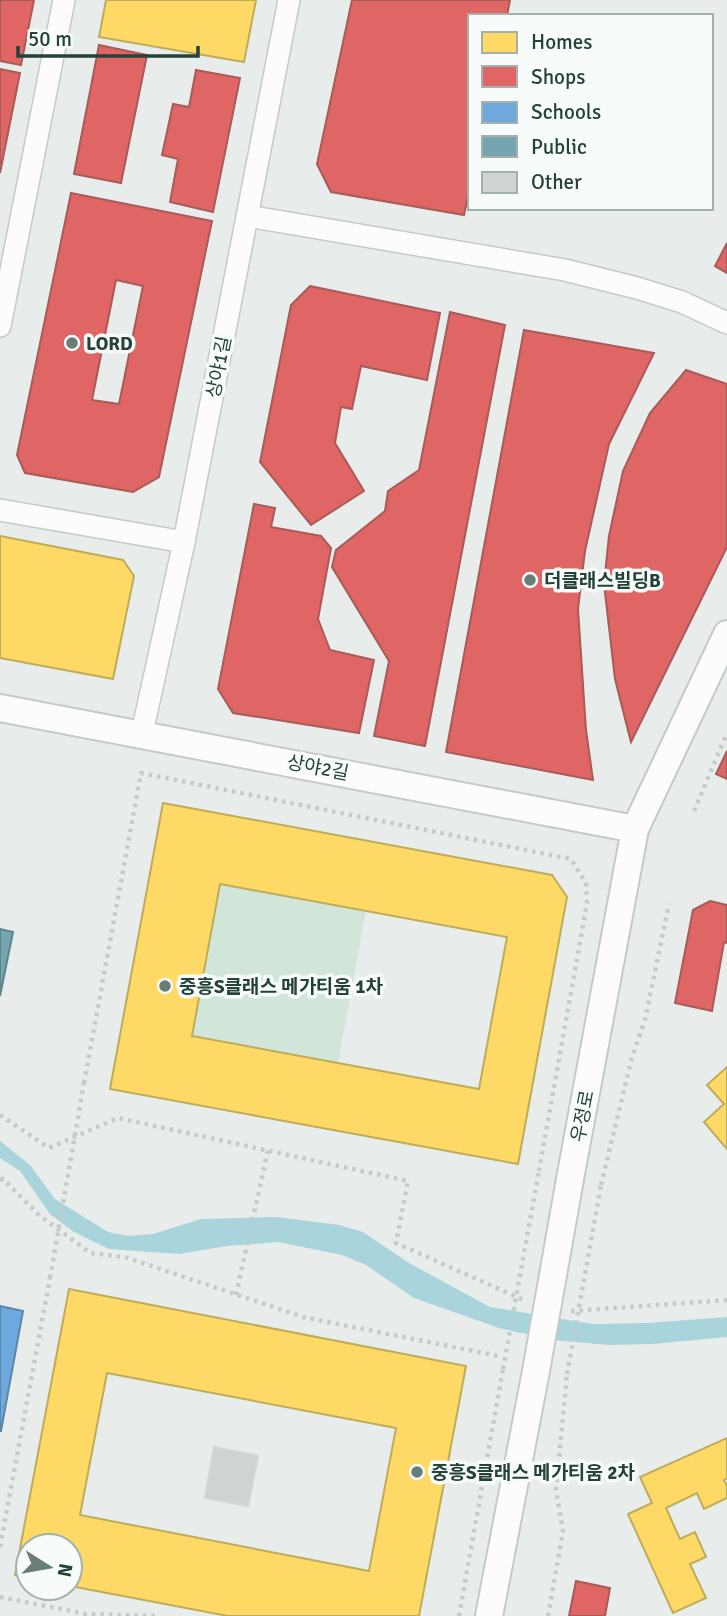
<svg xmlns="http://www.w3.org/2000/svg" width="727" height="1616" viewBox="0 0 727 1616" font-family="Signika,'Noto Sans KR',sans-serif">
<rect width="100%" height="100%" fill="#e8edeb"/>
<path fill="#d1e6d8" d="M220 884 366 911 338 1063 192 1036Z"/>
<path fill="#a9d4db" d="M0 1141 30 1165 55 1199 108 1232 128 1236 153 1234 201 1219 277 1217 339 1225 363 1232 409 1263 490 1307 593 1324 648 1323 727 1317V1337L653 1344 609 1345 553 1340 499 1328 414 1298 366 1265 342 1255 278 1242 227 1246 179 1254 109 1249 74 1232 50 1214 20 1171 0 1158Z"/>
<g fill="#ffd966" stroke="#bdac59" stroke-width="2" fill-rule="evenodd">
<path d="M106 0H256L244 62 99 37Z"/>
<path d="M0 536 123 560 134 576 113 679 0 658Z"/>
<path d="M163 803 552 875 567 897 518 1164 110 1089ZM220 884 507 937 479 1089 192 1036Z"/>
<path d="M727 1067V1149L704 1122 724 1104 707 1085Z"/>
<path d="M69 1289 466 1366 419 1616H228L70 1586V1546H28V1578L15 1575ZM107 1373 396 1428 369 1571 80 1515Z"/>
<path d="M727 1438V1478L724 1480 727 1486V1498L704 1509 697 1493 666 1508 680 1539 695 1532 706 1557 690 1564 706 1598 673 1613 628 1514 652 1503 640 1477Z"/>
</g>
<g fill="#e06666" stroke="#a85b59" stroke-width="2" fill-rule="evenodd">
<path d="M0 0H34L21 65 0 61Z"/>
<path d="M352 0H510L507 16H470V187L464 215 331 192 317 164Z"/>
<path d="M99 45 147 55 121 183 74 174Z"/>
<path d="M0 69 20 73 0 173Z"/>
<path d="M196 70 240 78 213 212 170 202 178 159 162 155 173 104 189 107Z"/>
<path d="M71 193 212 221 159 477 133 492 25 473 17 455ZM116 280 143 286 119 404 92 400Z"/>
<path d="M727 243V273L715 266Z"/>
<path d="M310 286 440 313 427 380 361 366 352 409 341 407 335 443 364 491 311 525 260 462 291 305Z"/>
<path d="M450 312 505 325 425 746 374 736 389 661 332 567 336 550 385 511 388 491 419 470Z"/>
<path d="M524 330 654 353 609 444 585 551 578 609 586 730 593 780 446 752Z"/>
<path d="M686 370 727 384V547L631 742 615 679 604 584 609 536 623 471 650 413Z"/>
<path d="M254 504 275 508 271 527 321 536 331 548 318 619 330 650 374 660 359 733 233 713 218 689Z"/>
<path d="M727 751V779L716 774Z"/>
<path d="M710 901 727 905V943L724 942 712 1011 675 1003 693 910Z"/>
<path d="M576 1581 610 1588 605 1616H569Z"/>
</g>
<path fill="#6fa8dc" stroke="#5889ab" stroke-width="2" d="M0 1306 23 1311 1 1431H0Z"/>
<path fill="#76a5af" stroke="#5d878c" stroke-width="2" d="M0 929 13 932 0 996Z"/>
<path fill="#cfd4d2" stroke="#d1d6d4" stroke-width="2" d="M214 1447 258 1456 248 1506 205 1498Z"/>
<g fill="none" stroke-linecap="round" stroke-linejoin="round">
<defs>
<g id="minor">
<path d="M247 216 565 270 637 288 682 302 727 323"/>
<path d="M0 326 64 0"/>
<path d="M0 510 184 542"/>
<path d="M142 733 184 542 289 0"/>
</g>
<g id="tertiary">
<path d="M0 708 635 829"/>
<path d="M570 1179 635 829 727 634"/>
<path d="M489 1616 536 1371"/>
</g>
</defs>
<use href="#minor" stroke="#c5cac8" stroke-width="24"/>
<use href="#tertiary" stroke="#c5cac8" stroke-width="30"/>
<g stroke="#c3ccca" stroke-width="4.5" stroke-dasharray="3.5 5" stroke-linecap="butt">
<path d="M694 811 727 733"/>
<path d="M84 1083 141 773 571 859 586 883 587 903 539 1171"/>
<path d="M0 1115 49 1148 118 1118 408 1181 396 1243 526 1301"/>
<path d="M0 1180 3 1179 39 1215 90 1253 125 1257 303 1317 499 1356"/>
<path d="M601 1185 632 1057 645 1020 669 904"/>
<path d="M236 1295 268 1150"/>
<path d="M571 1311 727 1300"/>
<path d="M0 1547 50 1278"/>
<path d="M0 1597 86 1614 155 1616"/>
<path d="M459 1616 503 1369"/>
<path d="M548 1616 563 1531 556 1490 567 1374"/>
</g>
<use href="#minor" stroke="#fcfcfc" stroke-width="21"/>
<use href="#tertiary" stroke="#fcfcfc" stroke-width="26"/>
<defs>
<path id="tertiary-bridge" d="M536 1371 570 1179"/>
</defs>
<use href="#tertiary-bridge" stroke="#c5cac8" stroke-width="30" stroke-linecap="butt"/>
<g stroke="#c3ccca" stroke-width="4.5" stroke-dasharray="3.5 5" stroke-linecap="butt">
<path d="M50 1278 84 1083"/>
<path d="M503 1369 539 1171"/>
<path d="M567 1374 601 1185"/>
</g>
<use href="#tertiary-bridge" stroke="#fcfcfc" stroke-width="26"/>
</g>
<g fill="#697e78" stroke="#f7fbf9" stroke-width="2.5">
<circle cx="72" cy="343" r="7"/>
<circle cx="530" cy="580" r="7"/>
<circle cx="165" cy="986" r="7"/>
<circle cx="417" cy="1472" r="7"/>
</g>
<g text-anchor="middle" stroke-width="7" stroke-linejoin="round" paint-order="stroke">
<g font-size="19" font-weight="bold" fill="#24423a" stroke="#f7fbf9" text-anchor="start">
<text x="86" y="350">LORD</text>
<text x="544" y="587">더클래스빌딩B</text>
<text x="179" y="993">중흥S클래스 메가티움 1차</text>
<text x="431" y="1479">중흥S클래스 메가티움 2차</text>
</g>
<g font-size="19" fill="#24423a" stroke="#f7fbf9">
<text transform="translate(218 367) rotate(-79)" y="7">상야1길</text>
<text transform="translate(318 767) rotate(11)" y="7">상야2길</text>
<text transform="translate(582 1116) rotate(-79)" y="7">우정로</text>
</g>
</g>
<rect x="468" y="14" width="245" height="196" fill="#f7fbf9" stroke="#a3b1ad" stroke-width="2"/>
<rect x="482" y="32" width="35" height="21" fill="#ffd966" stroke="#a3b1ad" stroke-width="2"/>
<text x="531" y="49" font-size="21" fill="#24423a">Homes</text>
<rect x="482" y="66" width="35" height="21" fill="#e06666" stroke="#a3b1ad" stroke-width="2"/>
<text x="531" y="84" font-size="21" fill="#24423a">Shops</text>
<rect x="482" y="102" width="35" height="21" fill="#6fa8dc" stroke="#a3b1ad" stroke-width="2"/>
<text x="531" y="119" font-size="21" fill="#24423a">Schools</text>
<rect x="482" y="136" width="35" height="21" fill="#76a5af" stroke="#a3b1ad" stroke-width="2"/>
<text x="531" y="154" font-size="21" fill="#24423a">Public</text>
<rect x="482" y="172" width="35" height="21" fill="#cfd4d2" stroke="#a3b1ad" stroke-width="2"/>
<text x="531" y="189" font-size="21" fill="#24423a">Other</text>
<g transform="translate(49 1567) rotate(101)"><circle r="33" fill="#f7fbf9" stroke="#a3b1ad" stroke-width="2"/>
<path d="M0-5L12 26L0 18L-12 26Z" fill="#697e78"/>
<text y="-10" font-size="19" font-weight="bold" text-anchor="middle" fill="#24423a">N</text>
</g>
<path d="M18 46v10h180v-10" fill="none" stroke="#24423a" stroke-width="3.5"/>
<text x="28" y="46" font-size="21" fill="#24423a" stroke="#f7fbf9" stroke-width="5" paint-order="stroke">50 m</text>
</svg>
